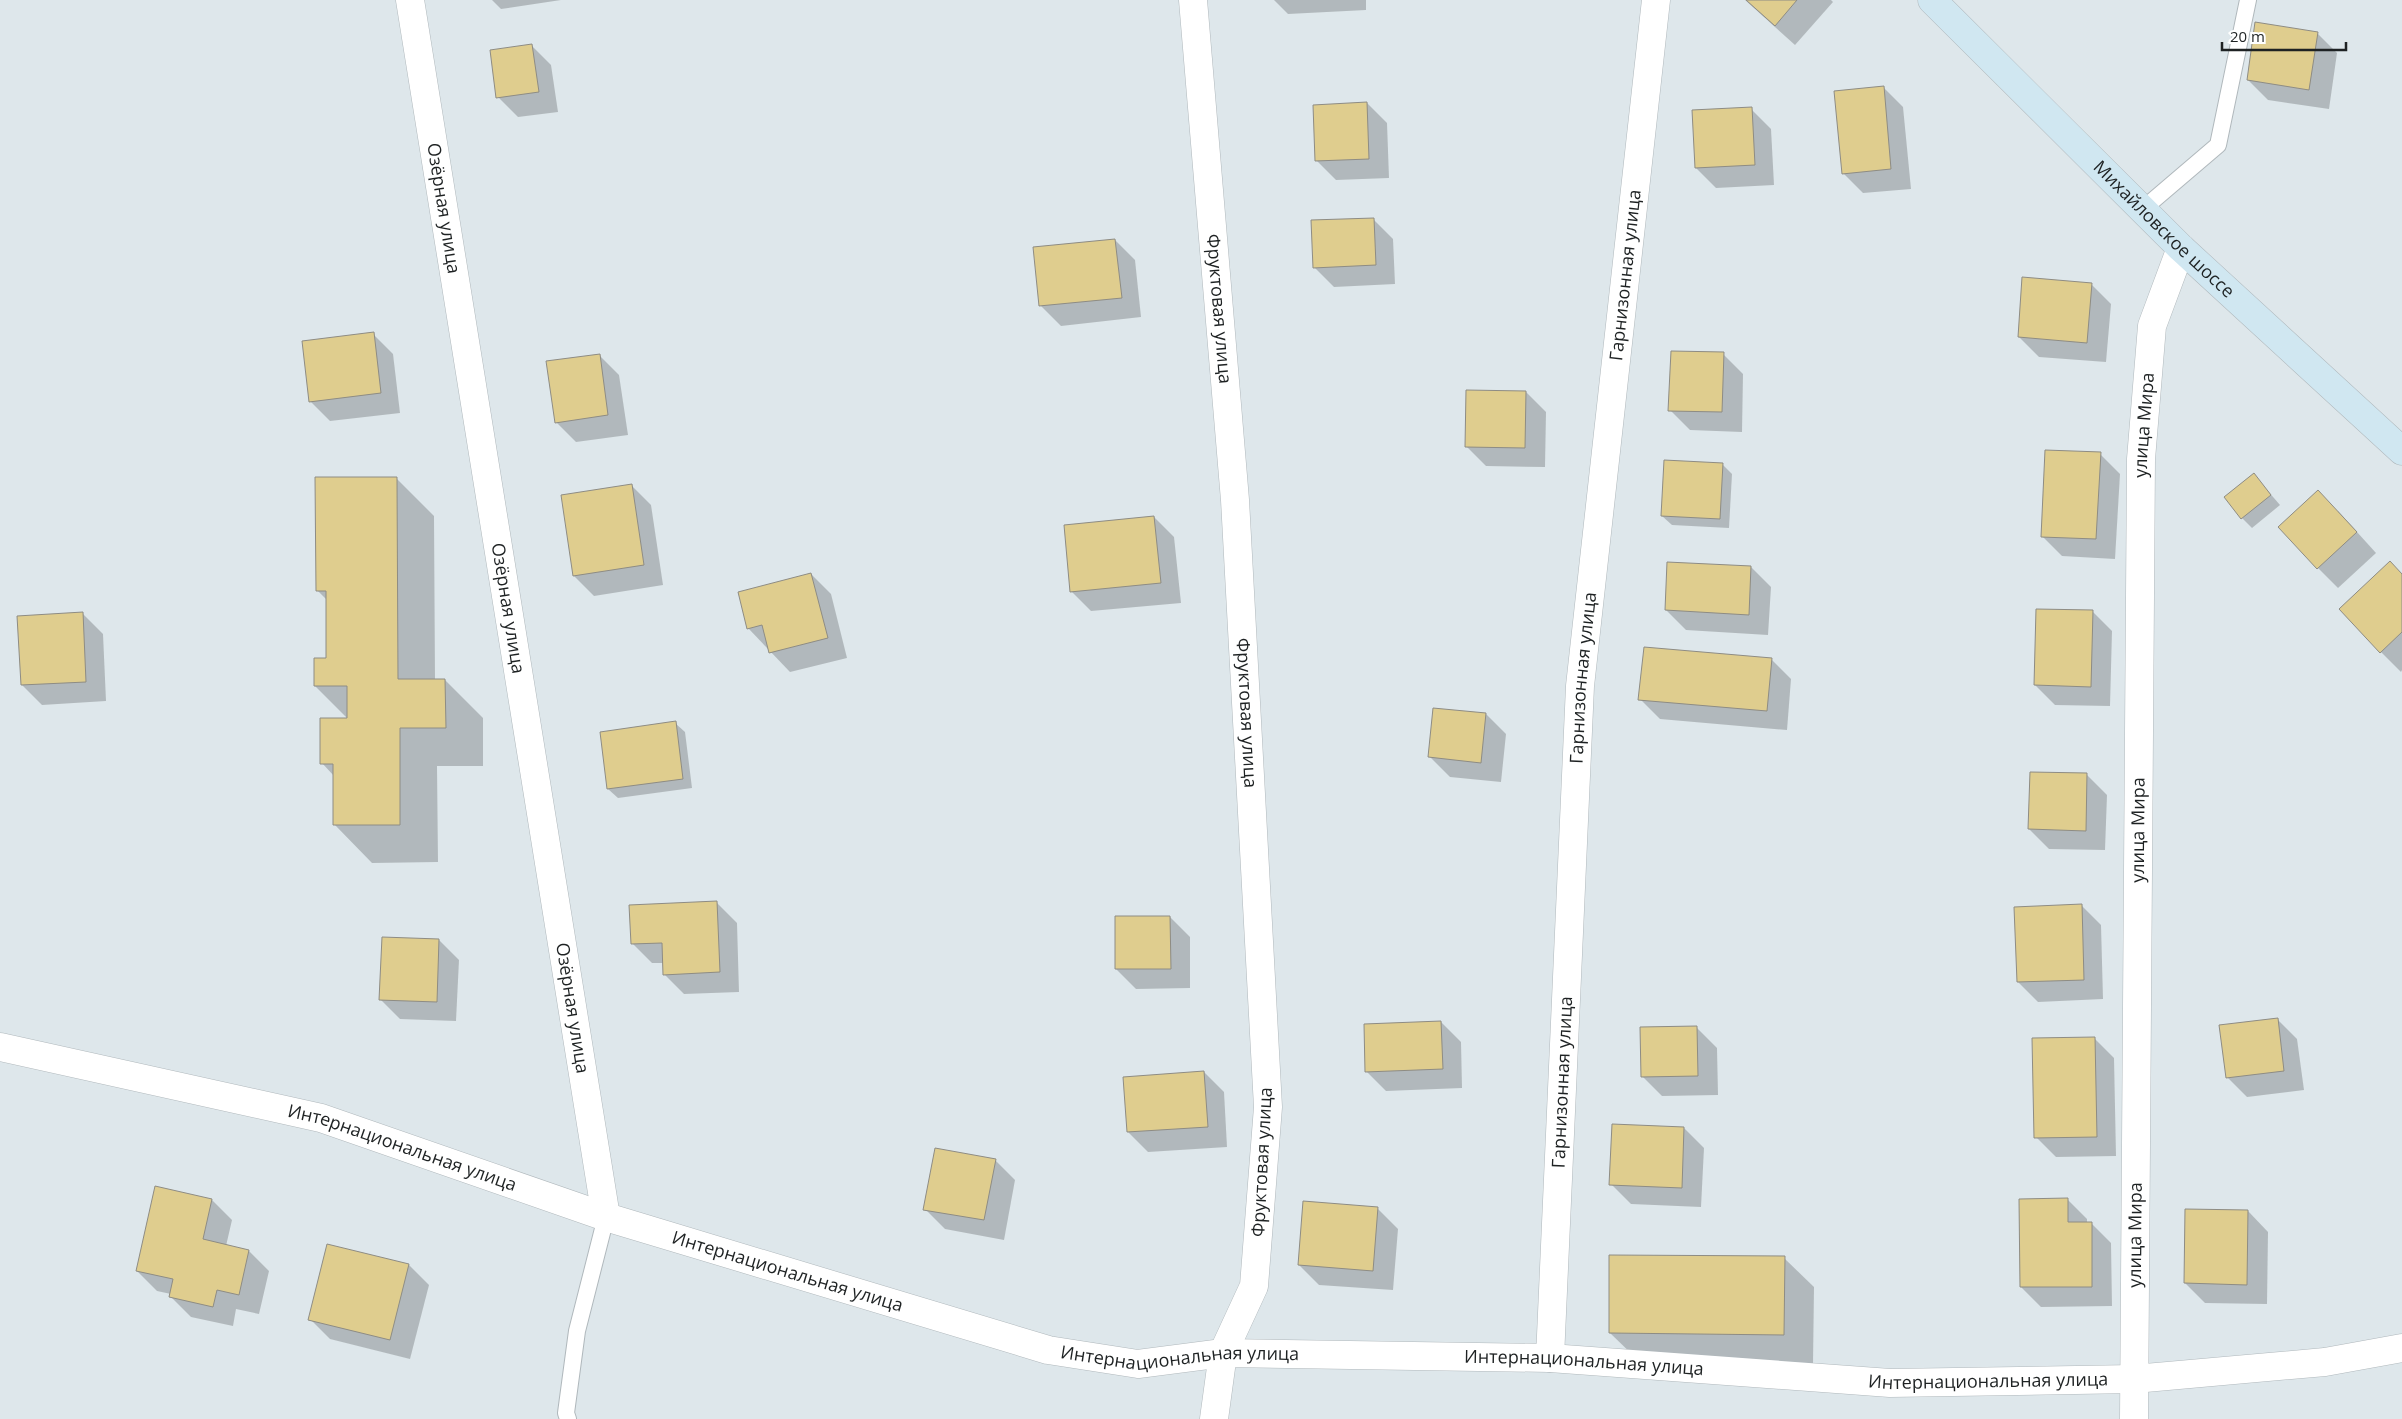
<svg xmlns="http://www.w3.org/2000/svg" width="2402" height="1419" viewBox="0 0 2402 1419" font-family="'Open Sans',sans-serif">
<rect width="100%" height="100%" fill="#dee7eb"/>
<g fill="#0003">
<path d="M492 0H561L501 9Z"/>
<path d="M1274 0H1366V10L1288 14Z"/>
<path d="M1745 0H1831L1833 2 1795 45Z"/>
<path d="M2317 33 2337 53 2329 109 2268 100 2248 80Z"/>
<path d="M531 45 551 65 558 112 518 117 498 97Z"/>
<path d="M1883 87 1903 107 1911 189 1863 193 1843 173Z"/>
<path d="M1367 103 1387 123 1389 178 1336 180 1316 160Z"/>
<path d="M1751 109 1771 129 1774 185 1716 188 1696 168Z"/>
<path d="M1373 219 1393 239 1395 284 1334 287 1314 267Z"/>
<path d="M1115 240 1135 260 1141 317 1061 326 1041 306Z"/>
<path d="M2091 284 2111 304 2106 362 2039 357 2019 337Z"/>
<path d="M373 334 393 354 400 413 330 421 310 401Z"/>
<path d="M1723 354 1743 374 1742 432 1690 430 1670 410Z"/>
<path d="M599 355 619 375 628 435 576 442 556 422Z"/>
<path d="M1526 392 1546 412 1545 467 1486 466 1466 446Z"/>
<path d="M2100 454 2120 474 2115 559 2062 556 2042 536Z"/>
<path d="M1722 464 1732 474 1729 528 1672 525 1662 516Z"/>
<path d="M2254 475 2280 505 2252 528 2242 518Z"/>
<path d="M396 478 434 516 435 680H445L483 718V766H437L438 862 372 863 335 825 334 776 322 763 348 719 315 686 327 659V600L317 590Z"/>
<path d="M631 485 651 505 663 585 594 596 574 576Z"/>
<path d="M2338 511 2376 553 2338 588 2318 568Z"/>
<path d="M1154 517 1174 537 1181 603 1091 611 1071 591Z"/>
<path d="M1751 567 1771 587 1768 635 1686 630 1666 610Z"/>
<path d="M811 574 831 594 847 658 790 672 748 628Z"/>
<path d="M2402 575V670L2401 672 2381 652Z"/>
<path d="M2092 611 2112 631 2110 706 2055 705 2035 685Z"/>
<path d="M83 614 103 634 106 701 42 705 22 685Z"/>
<path d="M1771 659 1791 679 1787 730 1660 719 1640 699Z"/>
<path d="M1486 714 1506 734 1501 782 1450 777 1430 757Z"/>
<path d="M675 723 685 732 692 788 618 798 608 789Z"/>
<path d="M2087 775 2107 795 2105 850 2049 849 2029 829Z"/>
<path d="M717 903 737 923 739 992 684 994 664 974V963H652L632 943Z"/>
<path d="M2081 905 2101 925 2103 999 2038 1002 2018 982Z"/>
<path d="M1170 917 1190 937V988L1136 989 1116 969Z"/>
<path d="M439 940 459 960 456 1021 400 1019 380 999Z"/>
<path d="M2277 1019 2297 1039 2304 1090 2247 1097 2227 1077Z"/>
<path d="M1441 1022 1461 1042 1462 1088 1386 1091 1366 1071Z"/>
<path d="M1697 1028 1717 1048 1718 1095 1662 1096 1642 1076Z"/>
<path d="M2094 1038 2114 1058 2116 1156 2056 1157 2036 1137Z"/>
<path d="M1204 1072 1224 1092 1227 1147 1148 1152 1128 1132Z"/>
<path d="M1684 1128 1704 1148 1701 1207 1631 1204 1611 1184Z"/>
<path d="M995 1160 1015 1180 1004 1240 945 1229 925 1209Z"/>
<path d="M2067 1199 2087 1219V1223H2091L2111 1243 2112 1306 2041 1307 2021 1287Z"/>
<path d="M212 1200 232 1220 226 1246 249 1251 269 1271 259 1314 236 1309 233 1326 191 1317 171 1297V1294L157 1291 137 1271Z"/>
<path d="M1378 1209 1398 1229 1393 1290 1319 1285 1299 1265Z"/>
<path d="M2248 1211 2268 1232 2267 1304 2205 1303 2185 1283Z"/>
<path d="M1784 1258 1814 1287 1813 1364 1640 1362 1610 1333Z"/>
<path d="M409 1265 429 1285 410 1359 330 1339 310 1319Z"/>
</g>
<g fill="#dfcd8e" stroke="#8e8c84">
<path d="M1746 0H1797L1775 26Z"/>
<path d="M2255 22 2318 32 2309 90 2247 80Z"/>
<path d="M532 44 539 92 496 98 490 50Z"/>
<path d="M1884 86 1891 169 1842 174 1834 91Z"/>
<path d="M1367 102 1369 159 1315 161 1313 105Z"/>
<path d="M1752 107 1755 165 1695 168 1692 110Z"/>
<path d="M1374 218 1376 265 1313 268 1311 220Z"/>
<path d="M1115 239 1122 298 1039 306 1033 247Z"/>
<path d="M2022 277 2092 283 2087 343 2018 337Z"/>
<path d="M374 332 381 393 309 402 302 341Z"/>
<path d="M1671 351 1724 352 1722 412 1668 411Z"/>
<path d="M600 354 608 415 555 423 546 361Z"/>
<path d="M1466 390 1526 391 1525 448 1465 447Z"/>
<path d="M2045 450 2101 452 2096 539 2041 537Z"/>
<path d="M1664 460 1723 463 1720 519 1661 516Z"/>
<path d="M2254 473 2271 495 2241 519 2224 497Z"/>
<path d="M315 477H397L398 679H445L446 728H400V825H333V764H320V718H347V686H314V658H326V591H316Z"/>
<path d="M632 484 644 565 573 576 561 495Z"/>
<path d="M2318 490 2357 532 2317 569 2278 527Z"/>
<path d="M1154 516 1161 583 1070 592 1064 525Z"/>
<path d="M2390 561 2402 574V632L2380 653 2339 609Z"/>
<path d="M1667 562 1751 566 1749 615 1665 610Z"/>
<path d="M811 573 828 638 769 653 762 625 747 629 738 592Z"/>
<path d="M2036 609 2093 610 2091 687 2034 685Z"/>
<path d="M83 612 86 682 21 685 17 616Z"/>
<path d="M1644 647 1772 658 1767 711 1638 700Z"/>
<path d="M1433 708 1486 713 1481 763 1428 757Z"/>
<path d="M676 721 683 779 607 789 600 732Z"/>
<path d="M2030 772 2087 773 2086 831 2028 829Z"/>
<path d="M717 901 720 972 663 975 662 943 631 944 629 905Z"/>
<path d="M2082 904 2084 980 2017 982 2014 907Z"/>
<path d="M1115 916H1170L1171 969H1115Z"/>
<path d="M382 937 439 939 437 1002 379 1000Z"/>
<path d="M2278 1018 2284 1071 2226 1078 2219 1025Z"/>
<path d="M1441 1021 1443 1069 1365 1072 1364 1024Z"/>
<path d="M1697 1026 1698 1076 1641 1077 1640 1027Z"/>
<path d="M2095 1037 2097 1137 2034 1138 2032 1038Z"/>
<path d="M1204 1071 1208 1127 1127 1132 1123 1077Z"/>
<path d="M1612 1124 1684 1127 1682 1188 1609 1185Z"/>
<path d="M935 1148 996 1159 984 1220 923 1210Z"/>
<path d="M155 1186 212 1199 203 1239 249 1250 239 1295 217 1290 213 1307 169 1297 173 1279 136 1271Z"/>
<path d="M2068 1198V1222H2092V1287H2020L2019 1199Z"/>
<path d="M1303 1201 1378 1207 1373 1271 1298 1265Z"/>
<path d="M2185 1209 2248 1210 2247 1285 2184 1283Z"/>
<path d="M327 1244 409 1264 390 1340 308 1320Z"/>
<path d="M1609 1255 1785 1256 1784 1335 1609 1333Z"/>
</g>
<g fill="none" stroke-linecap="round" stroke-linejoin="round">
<defs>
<g id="lane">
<path d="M2143 209 2218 145 2248 0"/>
<path d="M568 1419 566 1413 577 1331 606 1217"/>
</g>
<g id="street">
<path id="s1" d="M410 0 606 1217"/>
<path id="s2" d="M1193 0 1235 500 1268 1107 1254 1286 1223 1353 1214 1419"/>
<path id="s3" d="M0 1047 321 1118 606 1217 1048 1350 1138 1364 1223 1353 1550 1358 1890 1383 2134 1379 2325 1362 2402 1348"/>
<path id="s4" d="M1550 1358 1580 686 1656 0"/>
<path id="s5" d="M2134 1419 2141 459 2152 326 2181 248"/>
</g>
<g id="secondary">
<path id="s6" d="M1932 0 2181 248 2402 451"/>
</g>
</defs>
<use href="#lane" stroke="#b0b8bc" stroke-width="18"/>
<use href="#street" stroke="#b0b8bc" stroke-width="29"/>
<use href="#secondary" stroke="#b0b8bc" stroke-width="29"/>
<use href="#lane" stroke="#fff" stroke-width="16"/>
<use href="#street" stroke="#fff" stroke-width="28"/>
<use href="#secondary" stroke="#d0e7f1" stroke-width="28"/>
</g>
<g text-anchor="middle" stroke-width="4" stroke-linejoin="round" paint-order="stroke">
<g font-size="18" fill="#1e2223" stroke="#fff">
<text dy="6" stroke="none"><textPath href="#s1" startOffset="211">Озёрная улица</textPath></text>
<text dy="6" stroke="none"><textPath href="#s6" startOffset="326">Михайловское шоссе</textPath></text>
<text dy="6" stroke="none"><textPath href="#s4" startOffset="1086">Гарнизонная улица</textPath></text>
<text dy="6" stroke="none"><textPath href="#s2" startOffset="310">Фруктовая улица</textPath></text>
<text dy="6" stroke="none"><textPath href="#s5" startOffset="994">улица Мира</textPath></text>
<text dy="6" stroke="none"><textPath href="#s1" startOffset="616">Озёрная улица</textPath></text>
<text dy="6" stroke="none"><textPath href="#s4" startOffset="681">Гарнизонная улица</textPath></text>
<text dy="6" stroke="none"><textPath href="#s2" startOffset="715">Фруктовая улица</textPath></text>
<text dy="6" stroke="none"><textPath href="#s5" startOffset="589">улица Мира</textPath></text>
<text dy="6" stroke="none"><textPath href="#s1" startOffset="1021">Озёрная улица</textPath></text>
<text dy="6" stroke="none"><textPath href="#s4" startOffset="276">Гарнизонная улица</textPath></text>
<text dy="6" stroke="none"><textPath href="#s3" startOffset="415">Интернациональная улица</textPath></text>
<text transform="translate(1262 1162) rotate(-87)" y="6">Фруктовая улица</text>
<text dy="6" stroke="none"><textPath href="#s5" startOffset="184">улица Мира</textPath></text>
<text dy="6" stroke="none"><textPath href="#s3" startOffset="820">Интернациональная улица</textPath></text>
<text dy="6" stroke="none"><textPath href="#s3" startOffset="1225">Интернациональная улица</textPath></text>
<text dy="6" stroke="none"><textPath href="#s3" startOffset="1630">Интернациональная улица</textPath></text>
<text dy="6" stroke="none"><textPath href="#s3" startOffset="2035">Интернациональная улица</textPath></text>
</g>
</g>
<path d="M2222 42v8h124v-8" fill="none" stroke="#1e2223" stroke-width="2.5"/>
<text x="2230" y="42" font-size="15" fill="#1e2223" stroke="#ffffff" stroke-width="4" paint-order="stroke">20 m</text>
</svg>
